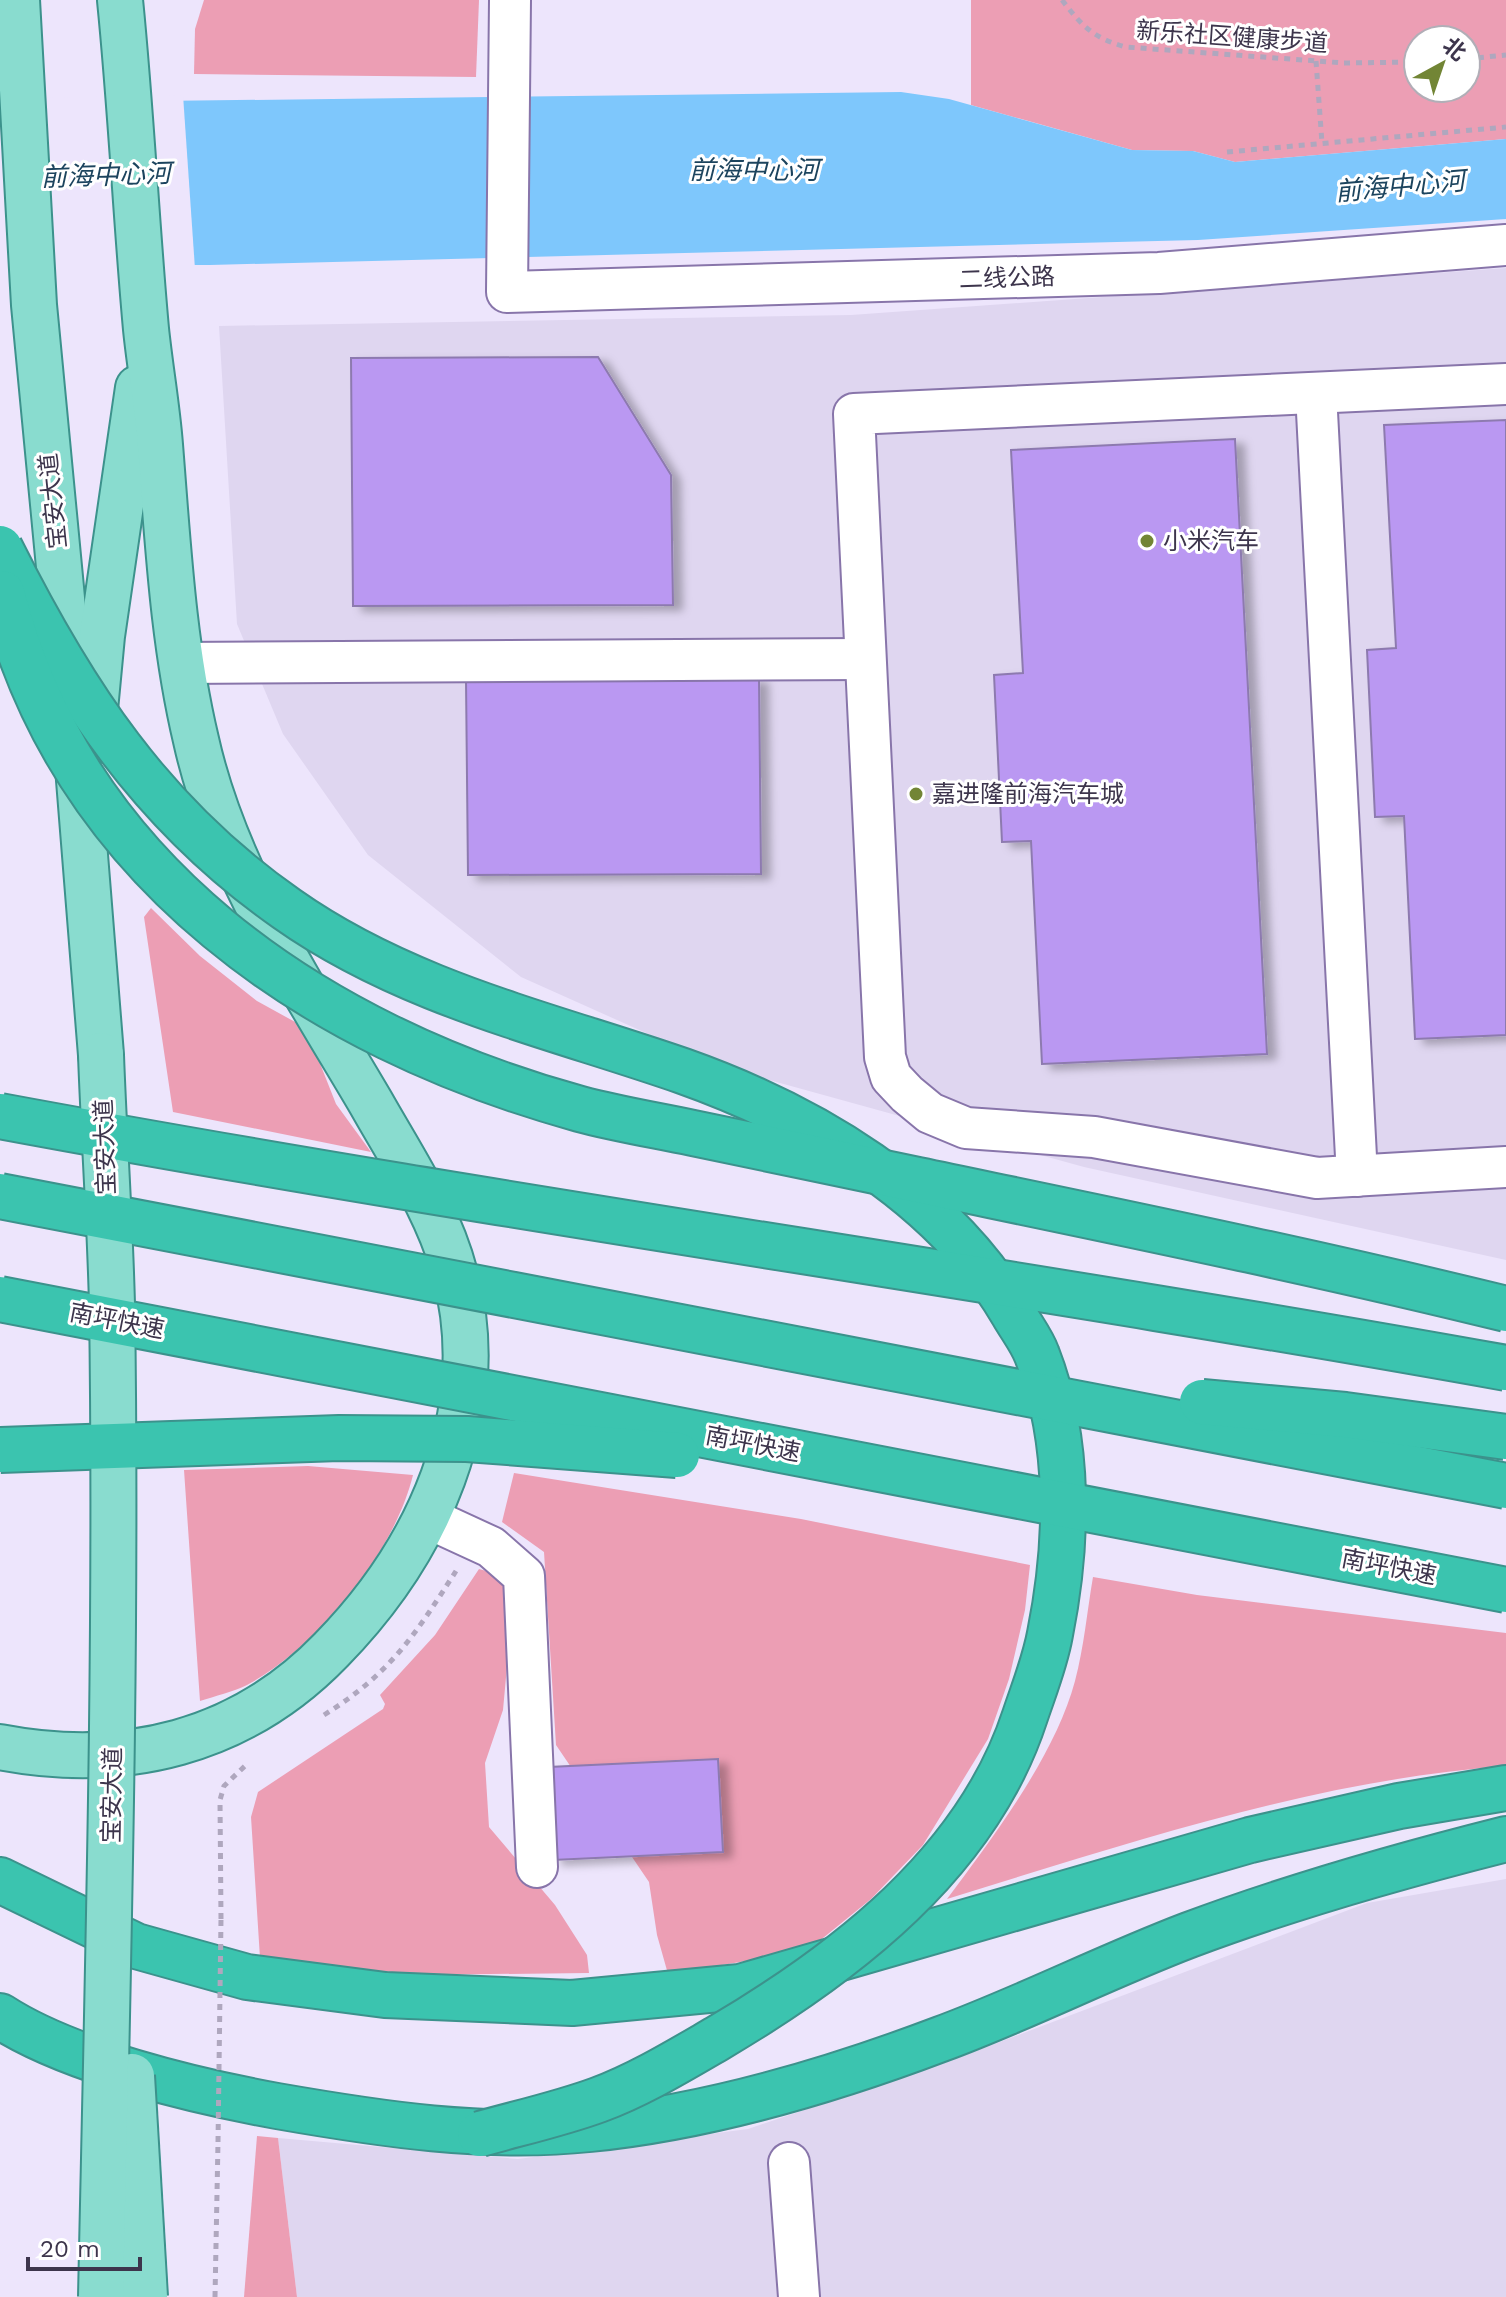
<svg xmlns="http://www.w3.org/2000/svg" width="1506" height="2297" viewBox="0 0 1506 2297" font-family="'Work Sans','Noto Sans SC',sans-serif">
<defs>
<filter id="shadow"><feDropShadow dx="9" dy="5" stdDeviation="4" flood-color="#0004"/></filter>
</defs>
<rect width="100%" height="100%" fill="#ede5fc"/>
<g fill="#dfd6f0">
<path d="M1506 268V1260L1084 1167 722 1067 521 977 368 855 283 734 237 624 219 326 851 315Z"/>
<path d="M1506 1879V2297H297L278 2138 518 2159 748 2129 947 2062 1367 1903Z"/>
</g>
<g fill="#ec9eb4" fill-rule="evenodd">
<path d="M204 0H479L476 77 194 74 195 29Z"/>
<path d="M971 0H1506V139L1235 162 1193 151 1132 150 971 105ZM1418 40H1466V88H1418Z"/>
<path d="M151 908 200 956 257 1001 306 1028 336 1104 371 1152 173 1112 144 917Z"/>
<path d="M308 1466 413 1475C394 1553 318 1647 247 1685 233 1692 215 1696 200 1701L184 1470Z"/>
<path d="M514 1473 801 1519 1030 1565 1025 1610 1009 1679 988 1739 923 1845 871 1899 807 1951 668 1974 657 1935 649 1882 556 1745 544 1552 502 1522Z"/>
<path d="M479 1569 515 1579 503 1710 485 1763 489 1827 555 1905 587 1955 589 1973 408 1975 260 1958 251 1817 258 1792 383 1709 385 1704 380 1695 435 1635Z"/>
<path d="M1093 1577 1197 1595 1506 1633V1766C1315 1780 1129 1843 947 1899 993 1837 1055 1756 1075 1681 1084 1647 1087 1612 1093 1577Z"/>
<path d="M257 2136 278 2138 297 2297H244Z"/>
</g>
<path fill="#7ec7fc" d="M901 92 949 99 1132 150 1193 151 1235 162 1506 139V219L1198 240 210 265H0V103Z"/>
<path fill="#ede5fc" d="M183 95 195 269H0V99Z"/>
<g fill="#ba98f2" stroke="#8d7aaf" stroke-width="2" filter="url(#shadow)">
<path d="M598 357 671 475 673 605 353 606 351 358Z"/>
<path d="M1506 420V1035L1415 1039 1404 816 1375 817 1367 650 1396 648 1384 425Z"/>
<path d="M1235 439 1267 1054 1042 1064 1031 841 1002 842 994 675 1023 673 1011 450Z"/>
<path d="M759 678 761 874 468 875 466 680Z"/>
<path d="M718 1759 723 1852 553 1860 549 1767Z"/>
</g>
<g fill="none" stroke-linecap="round" stroke-linejoin="round">
<defs>
<g id="minor">
<path d="M510 0 507 292 1159 273 1506 245"/>
<path d="M1506 384 854 414 885 1057 891 1077 907 1094 930 1113 966 1128 1094 1137 1317 1178 1506 1167"/>
<path d="M1316 393 1357 1176"/>
<path d="M181 663 864 659"/>
<path d="M428 1518 491 1547 524 1576 537 1867"/>
<path d="M789 2163 799 2297"/>
</g>
<g id="major">
<path d="M17 0 34 305 70 682"/>
<path d="M94 720 102 636 138 388"/>
<path d="M77 755 101 1055"/>
<path d="M0 1747C125 1771 241 1743 331 1650 427 1552 492 1414 455 1274 439 1212 402 1158 371 1103 304 989 225 871 196 740 173 643 168 544 160 445 157 406 150 368 146 329 136 219 131 109 120 0"/>
</g>
<g id="highway">
<path d="M0 1880 136 1946 247 1977 385 1995 572 2003 740 1987 1250 1840 1399 1806 1506 1788"/>
<path d="M0 2016C69 2061 195 2091 277 2106 380 2124 485 2140 590 2129 709 2117 830 2081 941 2039 1025 2008 1105 1967 1189 1935 1293 1896 1399 1866 1506 1839"/>
</g>
</defs>
<use href="#minor" stroke="#8875aa" stroke-width="44"/>
<use href="#major" stroke="#3c928c" stroke-width="48"/>
<use href="#highway" stroke="#3c928c" stroke-width="48"/>
<g stroke="#afa7be" stroke-width="5" stroke-dasharray="6 6" stroke-linecap="butt">
<path d="M1062 0C1082 26 1093 38 1126 47L1344 63 1418 62"/>
<path d="M1466 59 1506 55"/>
<path d="M1316 61 1322 143"/>
<path d="M1227 152 1506 127"/>
<path d="M324 1715C391 1673 415 1635 456 1571"/>
<path d="M221 1919 220 1800 224 1786 248 1763"/>
<path d="M215 2297 218 2142"/>
</g>
<use href="#minor" stroke="#fff" stroke-width="40"/>
<use href="#major" stroke="#89dccf" stroke-width="44"/>
<use href="#highway" stroke="#3bc4af" stroke-width="44"/>
<defs>
<g id="major-bridge">
<path d="M132 2076 145 2297"/>
<path d="M101 2297C108 1966 117 1636 112 1305 110 1222 104 1138 101 1055"/>
</g>
<g id="highway-bridge">
<path d="M0 548C73 694 151 814 287 909 406 993 547 1024 683 1071 810 1116 943 1194 1013 1313 1021 1327 1032 1341 1037 1355 1071 1442 1068 1544 1050 1634 1045 1662 1034 1689 1025 1716 977 1863 845 1963 718 2038 680 2060 639 2085 598 2100 560 2114 519 2123 480 2134"/>
<path d="M2 593C73 873 315 1036 580 1109 617 1119 655 1125 693 1133 768 1149 843 1164 918 1180 1114 1221 1311 1261 1506 1309"/>
<path d="M0 1116C500 1209 1005 1278 1506 1368"/>
<path d="M0 1196 1506 1486"/>
<path d="M0 1299 1506 1590"/>
<path d="M1202 1402 1345 1415 1506 1437"/>
<path d="M0 1450 339 1438 467 1439 677 1455"/>
</g>
</defs>
<use href="#major-bridge" stroke="#3c928c" stroke-width="48" stroke-linecap="butt"/>
<use href="#highway-bridge" stroke="#3c928c" stroke-width="48" stroke-linecap="butt"/>
<path stroke="#afa7be" stroke-width="5" stroke-dasharray="6 6" stroke-linecap="butt" d="M218 2142 221 1919"/>
<use href="#major-bridge" stroke="#89dccf" stroke-width="44"/>
<use href="#highway-bridge" stroke="#3bc4af" stroke-width="44"/>
</g>
<g fill="#728535" stroke="#fff" stroke-width="3">
<circle cx="1147" cy="541" r="8"/>
<circle cx="916" cy="794" r="8"/>
</g>
<g text-anchor="middle" stroke-width="6" stroke-linejoin="round" paint-order="stroke">
<g font-size="24" fill="#3d354c" stroke="#fff">
<text transform="translate(1232 37) rotate(4)" y="8">新乐社区健康步道</text>
<text transform="translate(1007 278) rotate(-2)" y="8">二线公路</text>
<text transform="translate(53 501) rotate(-96)" y="8">宝安大道</text>
<text transform="translate(105 1147) rotate(-92)" y="8">宝安大道</text>
<text transform="translate(117 1321) rotate(11)" y="8">南坪快速</text>
<text transform="translate(753 1444) rotate(11)" y="8">南坪快速</text>
<text transform="translate(1389 1567) rotate(11)" y="8">南坪快速</text>
<text transform="translate(112 1795) rotate(-89)" y="8">宝安大道</text>
</g>
<g font-size="24" fill="#3d354c" stroke="#fff" text-anchor="start">
<text x="1163" y="549">小米汽车</text>
<text x="932" y="802">嘉进隆前海汽车城</text>
</g>
<g font-size="26" font-style="italic" fill="#1c445e" stroke="#fff">
<text x="754" y="179">前海中心河</text>
<text transform="translate(106 175) rotate(-2)" y="9">前海中心河</text>
<text transform="translate(1400 186) rotate(-5)" y="9">前海中心河</text>
</g>
</g>
<g transform="translate(1442 64) rotate(40)"><circle r="38" fill="#ffffff" stroke="#b1aeb7" stroke-width="2"/>
<path d="M0-6L14 30L0 20L-14 30Z" fill="#728535"/>
<text y="-12" font-size="22" font-weight="bold" text-anchor="middle" fill="#3d354c">北</text>
</g>
<path d="M28 2257v12h112v-12" fill="none" stroke="#3d354c" stroke-width="4"/>
<text x="40" y="2257" font-size="24" fill="#3d354c" stroke="#ffffff" stroke-width="6" paint-order="stroke">20 m</text>
</svg>
